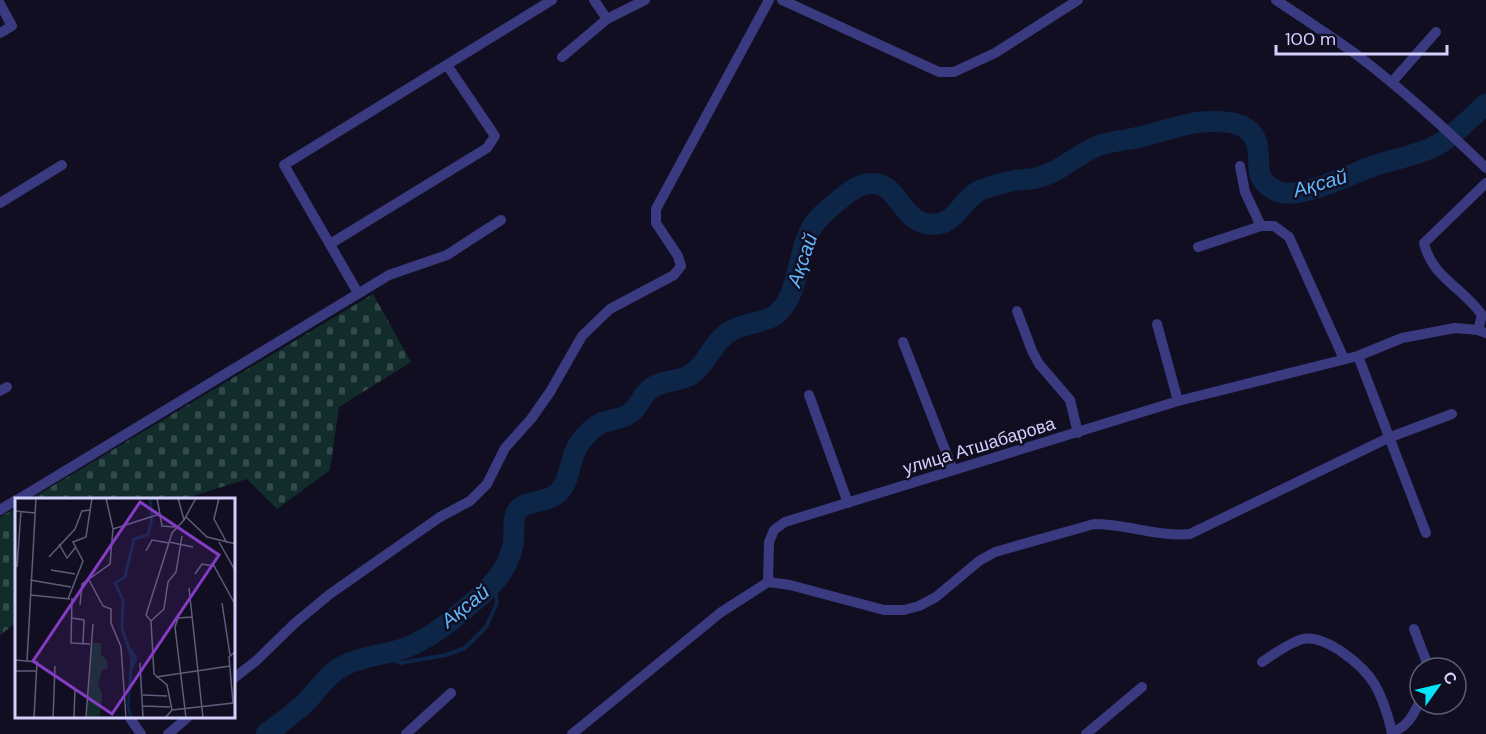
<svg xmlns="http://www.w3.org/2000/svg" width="1486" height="734" viewBox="0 0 1486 734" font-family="'DM Sans',sans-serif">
<defs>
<pattern id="cemetery-stones" width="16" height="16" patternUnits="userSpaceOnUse" patternTransform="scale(1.5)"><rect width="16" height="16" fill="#112c2a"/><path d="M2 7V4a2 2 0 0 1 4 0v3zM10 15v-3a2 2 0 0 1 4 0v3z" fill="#334a4a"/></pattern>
</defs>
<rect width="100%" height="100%" fill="#110e22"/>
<g fill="url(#cemetery-stones)">
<path d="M373 294 411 362 339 407 330 470 277 509 247 479 181 500H29Z"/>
<path d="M16 508V623L0 635V517Z"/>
</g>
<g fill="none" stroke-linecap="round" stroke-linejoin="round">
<path stroke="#0d2547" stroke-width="4" d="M382 654 400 663 446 655 465 648 486 627 497 603 494 582"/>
<path stroke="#0d2547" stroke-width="21" d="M266 734C279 724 292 715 304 704 317 691 327 674 345 665 361 657 381 655 399 650 421 643 443 628 460 613 483 594 508 575 513 544 515 535 512 521 516 513 523 499 544 505 558 493 570 481 569 464 576 449 579 442 586 435 591 430 604 418 614 422 627 415 638 410 640 398 648 391 659 379 679 383 692 374 707 363 713 342 729 332 742 323 760 324 774 316 800 298 796 255 811 229 817 217 829 209 839 200 847 194 855 186 866 184 903 178 897 228 938 224 957 221 964 197 981 190 991 186 1002 183 1012 181 1020 179 1028 180 1036 178 1060 173 1078 153 1100 145 1113 141 1127 140 1140 137 1161 132 1181 124 1202 122 1226 120 1256 121 1258 151 1260 166 1255 177 1270 187 1273 189 1280 193 1284 193 1308 196 1353 173 1376 165 1397 158 1417 156 1437 145 1455 135 1471 117 1486 104"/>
<g stroke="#3a3a80" stroke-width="10">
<path d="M594 0 607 19"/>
<path d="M782 0 939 72H954L995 53 1078 0"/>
<path d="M1276 0C1303 18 1331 36 1357 55 1403 90 1445 128 1486 168"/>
<path d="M0 4 12 26 0 33"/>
<path d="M562 57 607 19 645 0"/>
<path d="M1392 82 1436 32"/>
<path d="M1240 166 1245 192 1261 226"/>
<path d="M0 203 62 165"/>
<path d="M330 244 487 148 495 136 447 65"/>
<path d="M1198 247 1261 226H1274L1289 237 1344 359"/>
<path d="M358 293 284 165 552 0"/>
<path d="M1017 311 1032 351 1039 364 1070 400 1078 433"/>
<path d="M1157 324 1178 401"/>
<path d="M1478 330 1482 315C1463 287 1432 278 1424 243L1486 183"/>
<path d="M903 342 953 470"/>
<path d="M1358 356 1426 533"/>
<path d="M0 391 7 387"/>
<path d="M809 395 848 503"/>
<path d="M17 500 389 275 447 255 501 220"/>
<path d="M0 510 16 500"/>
<path d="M768 582 790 585 884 610H904L919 606 936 597 979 561 995 552 1094 524C1127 524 1158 537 1190 534L1388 438 1452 414"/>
<path d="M1414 629 1429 668"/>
<path d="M1262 662C1272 655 1291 642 1303 639 1327 635 1364 666 1375 685 1382 697 1390 721 1392 734"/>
<path d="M234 678 256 661 295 623 330 594 440 517 470 501 487 484 505 448 531 419 550 392 582 336 610 309 674 275 681 266 678 256 656 223V209L769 0"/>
<path d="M130 718 141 734"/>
<path d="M1392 732C1408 727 1413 715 1420 701"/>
<path d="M168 734 187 718"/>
<path d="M406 734 451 693"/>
<path d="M572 734 720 613 768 582 769 542 774 530 785 522 1178 401 1358 356 1402 338 1455 328 1478 330 1486 333"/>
<path d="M1086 734 1142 687"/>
</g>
</g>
<g text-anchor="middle" stroke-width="5" stroke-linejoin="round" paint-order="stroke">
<g font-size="18" fill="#d4d0fe" stroke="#110e22">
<text transform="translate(979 446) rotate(-17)" y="6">улица Атшабарова</text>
</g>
<g font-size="20" font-style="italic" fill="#60b8fc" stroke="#110e22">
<text transform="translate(1320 183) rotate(-16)" y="7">Ақсай</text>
<text transform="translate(802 260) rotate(-71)" y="7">Ақсай</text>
<text transform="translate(465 606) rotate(-39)" y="7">Ақсай</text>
</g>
</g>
<g transform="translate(15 498)">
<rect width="220" height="220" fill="#110e22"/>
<path d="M76 145H86V156L92 162 93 170 87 172 83 187 87 196 85 220H72Z" fill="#112c2a"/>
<path fill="none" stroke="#0d2547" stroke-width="3" d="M116 170 121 160 116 152M116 220 113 208 117 159 107 131 108 102 100 85 110 79 119 41 133 37 137 20 135 0"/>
<path fill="none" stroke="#5f5c7a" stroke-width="1.5" d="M142 0 147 28 160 29M163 0 169 22M204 0 199 21 212 45M0 13 20 15M171 19 192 39 221 46M98 31 145 16M154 44 178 49M204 44 221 74M44 46 52 60 61 49M131 53 137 42 154 45M34 59 60 31 67 13 75 12M2 69 6 13M36 72 60 76M180 76 187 66 199 68 221 108M73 80 88 108 96 111V125L106 149 111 220M15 82 56 89M174 90 188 220M15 97 55 101M57 100 56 145 75 146M53 101 68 63 58 44 71 39 77 0M207 105 215 157M65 107 67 86 95 66 98 31 91 0M57 120 69 122 68 146M136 123 149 111 153 84 161 74 167 38M0 162 22 164 19 220M12 163 21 0M125 165 128 220M0 173H21M141 179 215 168M128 197 152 198M128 208 155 209M157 212 152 187 139 176 136 123 131 117 157 35 169 22 181 0M38 220 40 168M59 220 60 190M71 220 78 126M150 220 157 212 218 205 214 159 221 153M171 220 160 129 163 120 177 119"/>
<path fill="#843cc5" fill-opacity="0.15" stroke="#843cc5" stroke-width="3" d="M125 4 204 57 97 216 18 163Z"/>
<rect width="220" height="220" fill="none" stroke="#d4d0fe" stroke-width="3"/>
</g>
<g transform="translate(1438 686) rotate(56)"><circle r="28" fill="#110e22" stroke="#5f5c7a" stroke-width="1.5"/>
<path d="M0-4.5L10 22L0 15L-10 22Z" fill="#04e5f6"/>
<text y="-9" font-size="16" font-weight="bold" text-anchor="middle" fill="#d4d0fe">С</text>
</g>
<path d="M1276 45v9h171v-9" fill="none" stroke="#d4d0fe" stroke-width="3"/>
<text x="1285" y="45" font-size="18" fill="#d4d0fe" stroke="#110e22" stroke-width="4.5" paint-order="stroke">100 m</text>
</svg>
